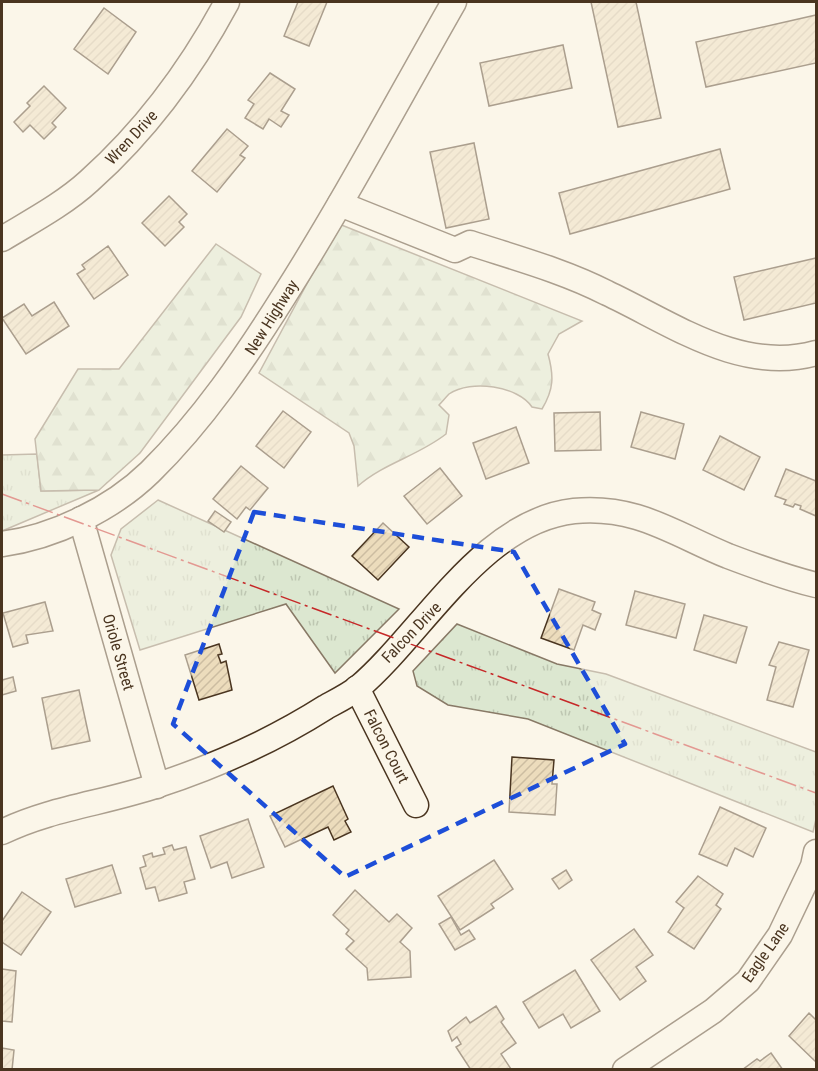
<svg xmlns="http://www.w3.org/2000/svg" width="818" height="1071" viewBox="0 0 818 1071" font-family="'Roboto Condensed',sans-serif">
<defs>
<pattern id="grass-tufts" width="24" height="20" patternUnits="userSpaceOnUse" patternTransform="scale(1.5)"><rect width="24" height="20" fill="#dce7d0"/><path d="M3 7l-1-3M5 7V3M7 7l1-3M15 17l-1-3M17 17v-4M19 17l1-3" fill="none" stroke="#bec7b2"/></pattern>
<pattern id="forest-firs" width="22" height="20" patternUnits="userSpaceOnUse" patternTransform="scale(1.5)"><rect width="22" height="20" fill="#dce7d0"/><path d="M5 1l3.5 6h-7zM16 11l3.5 6h-7z" fill="#bec7b2"/></pattern>
<pattern id="building-hatch" width="6" height="6" patternUnits="userSpaceOnUse" patternTransform="scale(1.5)"><rect width="6" height="6" fill="#ecdcbc"/><path d="M-1 1l2-2M0 6l6-6M5 7l2-2" fill="none" stroke="#ccbda1"/></pattern>
</defs>
<rect width="100%" height="100%" fill="#fbf6e9"/>
<g fill="url(#grass-tufts)" stroke="#887966" stroke-width="1.5">
<path d="M37 454 41 491 99 490 2 531V455Z"/>
<path d="M158 500 399 609 335 673 286 604 140 650 111 555 121 529Z"/>
<path d="M457 624 557 664 606 674 816 752V819L813 832 528 719 448 705 417 686 413 671Z"/>
</g>
<g fill="url(#forest-firs)" stroke="#887966" stroke-width="1.5">
<path d="M339 224 582 321 559 334 548 354C554 376 554 389 542 409L532 407C518 386 471 379 449 394 446 397 442 402 439 405L449 415 446 434C418 456 384 463 358 486L354 446 349 433 259 373Z"/>
<path d="M216 244 261 274 241 317 140 453 99 490 41 491 35 439 78 369H119Z"/>
</g>
<g fill="url(#building-hatch)" stroke="#4a3520" stroke-width="1.5">
<path d="M298 2H327L309 46 284 36Z"/>
<path d="M591 2H636L661 118 618 127Z"/>
<path d="M104 8 136 32 108 74 74 49Z"/>
<path d="M816 15V63L706 87 696 42Z"/>
<path d="M563 45 572 88 489 106 480 63Z"/>
<path d="M270 73 295 89 281 111 289 115 281 127 269 119 263 129 245 118 254 104 248 100Z"/>
<path d="M44 86 66 108 52 123 56 127 44 139 30 125 23 132 14 122 30 106 27 103Z"/>
<path d="M227 129 248 146 240 155 245 158 217 192 192 171Z"/>
<path d="M474 143 489 219 446 228 430 152Z"/>
<path d="M720 149 730 189 570 234 559 193Z"/>
<path d="M169 196 187 214 179 222 184 227 165 246 142 223Z"/>
<path d="M108 246 128 275 94 299 77 274 85 269 82 265Z"/>
<path d="M816 258V303L744 320 734 277Z"/>
<path d="M54 302 69 326 26 354 2 318 24 304 32 316Z"/>
<path d="M283 411 311 432 284 468 256 446Z"/>
<path d="M600 412 601 450 555 451 554 413Z"/>
<path d="M641 412 684 424 675 459 631 447Z"/>
<path d="M516 427 529 463 486 479 473 443Z"/>
<path d="M720 436 760 457 744 490 703 470Z"/>
<path d="M241 466 268 488 250 510 246 507 237 519 213 499Z"/>
<path d="M440 468 462 496 427 524 404 496Z"/>
<path d="M786 469 816 481V516L800 509 801 506 795 504 793 507 784 504 786 500 775 496Z"/>
<path d="M215 511 231 522 224 532 208 521Z"/>
<path d="M383 523 409 547 378 580 352 556Z"/>
<path d="M559 589 595 602 592 610 601 614 595 630 583 625 574 650 541 638Z"/>
<path d="M635 591 685 604 676 638 626 625Z"/>
<path d="M45 602 53 631 26 635 28 643 13 647 3 613Z"/>
<path d="M704 615 747 627 736 663 694 650Z"/>
<path d="M779 642 809 650 793 707 767 700 776 667 769 665Z"/>
<path d="M219 644 222 654 218 655 221 663 226 661 232 690 199 700 185 655Z"/>
<path d="M13 677 16 691 2 695V680Z"/>
<path d="M79 690 90 741 52 749 42 698Z"/>
<path d="M512 757 554 760 552 784H557L555 815 509 812Z"/>
<path d="M333 786 348 819 345 821 351 832 334 840 328 827 285 847 270 816Z"/>
<path d="M720 807 766 828 753 857 735 848 727 866 699 854Z"/>
<path d="M248 819 264 867 232 878 227 862 211 868 200 836Z"/>
<path d="M172 845 174 850 186 847 195 879 184 882 187 893 159 901 155 887 146 889 140 868 146 866 143 856 152 853 153 857 165 854 163 848Z"/>
<path d="M494 860 513 889 491 904 494 908 460 930 438 896Z"/>
<path d="M112 865 121 893 75 907 66 879Z"/>
<path d="M566 870 572 880 559 889 552 879Z"/>
<path d="M698 876 723 894 716 905 721 909 694 949 668 932 684 908 676 902Z"/>
<path d="M355 890 389 922 397 914 412 928 400 942 410 951 411 977 368 980 367 968 346 949 354 941 346 934 349 930 333 915Z"/>
<path d="M22 892 51 912 21 955 2 942V921Z"/>
<path d="M451 917 461 935 469 930 475 939 455 950 439 924Z"/>
<path d="M634 929 653 955 636 967 646 981 620 1000 591 960Z"/>
<path d="M2 969 16 971 12 1022 2 1021Z"/>
<path d="M575 970 600 1011 571 1028 563 1014 539 1028 523 1002Z"/>
<path d="M496 1006 504 1019 501 1022 516 1043 501 1054 511 1069 471 1070 456 1047 461 1044 457 1037 452 1041 448 1031 466 1017 470 1023Z"/>
<path d="M809 1013 816 1020V1062L789 1036Z"/>
<path d="M2 1048 14 1050 12 1070H2Z"/>
<path d="M771 1053 783 1070H742L757 1059 760 1061Z"/>
</g>
<g fill="none" stroke-linecap="round" stroke-linejoin="round">
<defs>
<g id="minor">
<path d="M340 204 455 250 470 243C516 258 564 271 607 293 673 324 741 374 816 353"/>
<path d="M2 239C30 222 64 204 89 181 146 130 191 69 227 2"/>
<path d="M81 519 157 786"/>
<path d="M2 544C54 537 112 509 150 472 203 420 245 358 284 296 345 200 398 100 454 2"/>
<path d="M357 688 416 805"/>
<path d="M2 832C51 808 106 803 158 785 216 766 274 740 326 707 337 701 349 695 358 688 423 633 482 521 574 511 637 505 674 534 728 556 757 567 787 578 816 585"/>
<path d="M625 1070 713 1011 748 981 780 935 813 866 816 852"/>
</g>
</defs>
<use href="#minor" stroke="#4a3520" stroke-width="27"/>
<use href="#minor" stroke="#fbf6e9" stroke-width="24"/>
<path stroke="#c62828" stroke-width="1.5" stroke-dasharray="21 4.5 3 4.5" stroke-linecap="butt" d="M2 494 816 793"/>
</g>
<path d="M0 0H818V1071H0ZM254 512 514 552 625 744 345 877 173 724Z" fill="#fbf6e9" fill-opacity=".55" fill-rule="evenodd"/>
<path fill="none" stroke="#1d4ed8" stroke-width="4.5" stroke-dasharray="12 8" stroke-linejoin="round" d="M254 512 514 552 625 744 345 877 173 724Z"/>
<g text-anchor="middle" stroke-width="4.5" stroke-linejoin="round" paint-order="stroke">
<g font-size="16" fill="#4a3520" stroke="#fbf6e9">
<text transform="translate(131 137) rotate(-47)" y="6">Wren Drive</text>
<text transform="translate(271 317) rotate(-58)" y="6">New Highway</text>
<text transform="translate(411 632) rotate(-46)" y="6">Falcon Drive</text>
<text transform="translate(119 652) rotate(74)" y="6">Oriole Street</text>
<text transform="translate(387 746) rotate(63)" y="6">Falcon Court</text>
<text transform="translate(765 952) rotate(-55)" y="6">Eagle Lane</text>
</g>
</g>
<rect width="818" height="1071" fill="none" stroke="#4a3520" stroke-width="6"/>
</svg>
